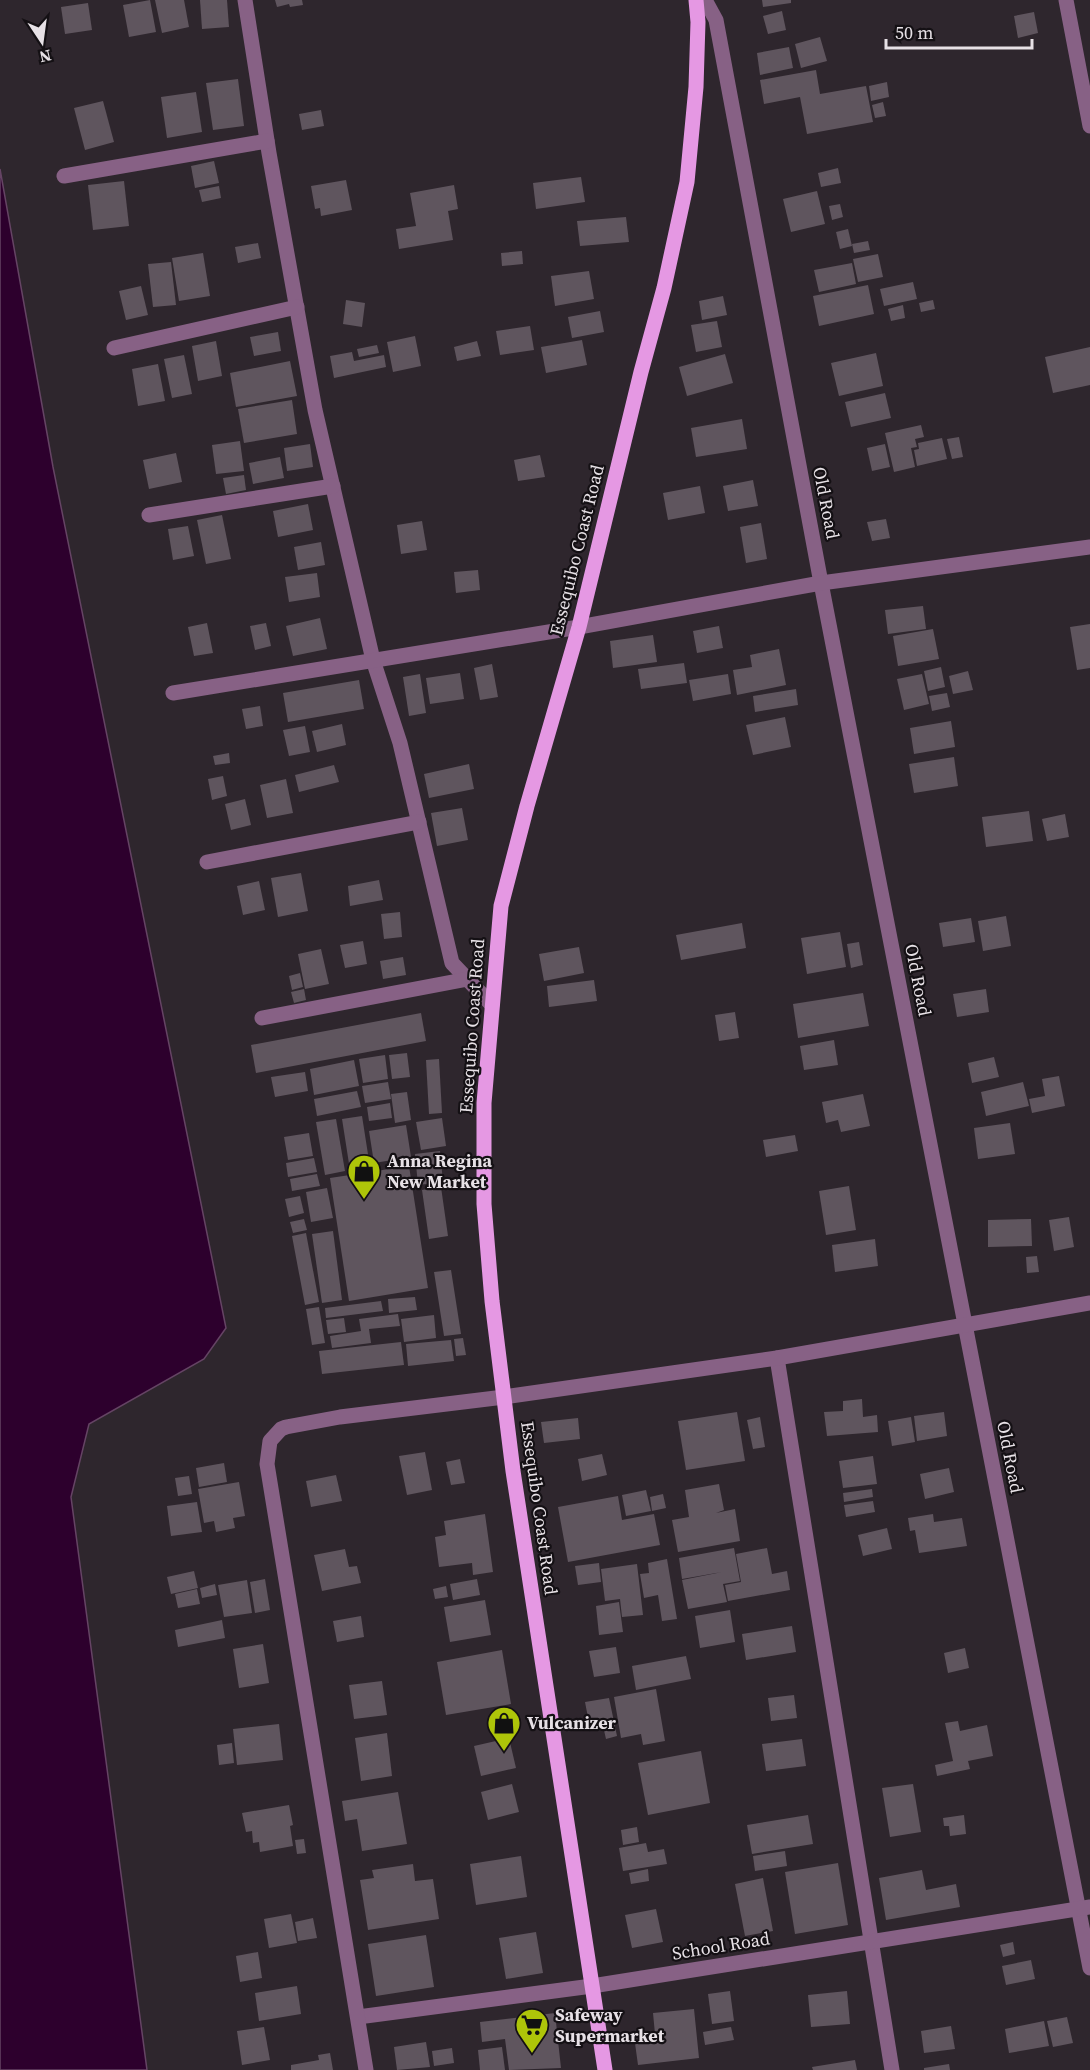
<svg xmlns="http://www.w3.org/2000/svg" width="1090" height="2070" viewBox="0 0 1090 2070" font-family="'Source Serif 4',serif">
<rect width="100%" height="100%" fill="#2e262d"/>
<path fill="#2d002d" stroke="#654464" stroke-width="1.5" d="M0 169 53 467 226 1328 204 1359 89 1424 71 1497 147 2070H0Z"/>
<g fill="#5f555e">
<path d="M150 0 156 32 129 37 123 5Z"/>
<path d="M155 0H184L189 27 162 33Z"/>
<path d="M200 0H227L229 27 202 29Z"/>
<path d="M275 0H302L303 5 290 7 289 4 277 7Z"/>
<path d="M762 0H791V3L763 7Z"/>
<path d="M88 3 92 30 65 34 61 7Z"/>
<path d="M782 11 786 30 768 34 763 16Z"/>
<path d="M1034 12 1038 33 1018 38 1014 16Z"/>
<path d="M820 37 827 61 801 68 795 44Z"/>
<path d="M789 47 793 68 760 75 757 53Z"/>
<path d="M816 70 820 94 866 86 873 122 807 134 800 97 764 104 760 80Z"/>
<path d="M238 79 244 126 213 130 206 83Z"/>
<path d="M887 82 889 97 871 101 869 86Z"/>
<path d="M196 92 202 132 167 138 161 97Z"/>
<path d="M103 101 114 142 85 150 74 108Z"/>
<path d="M883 102 886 116 875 118 872 105Z"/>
<path d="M321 110 324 126 302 130 299 114Z"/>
<path d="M214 161 219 183 195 188 191 166Z"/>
<path d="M838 168 841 183 821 187 818 173Z"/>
<path d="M581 177 585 202 536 209 533 183Z"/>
<path d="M346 180 352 210 321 216 320 208 315 209 311 186Z"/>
<path d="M124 181 129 226 93 230 88 185Z"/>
<path d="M454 185 458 209 448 211 453 240 399 249 396 229 416 226 410 193Z"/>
<path d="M219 186 221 198 202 202 199 190Z"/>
<path d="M817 191 825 224 791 232 783 199Z"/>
<path d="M840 204 843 217 832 220 829 206Z"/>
<path d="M626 217 629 242 580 246 577 221Z"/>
<path d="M848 229 852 246 840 249 836 232Z"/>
<path d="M868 241 870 250 854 253 852 244Z"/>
<path d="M258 243 261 258 238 263 235 247Z"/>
<path d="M522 251 523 264 502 266 501 253Z"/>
<path d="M203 253 210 296 179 301 172 258Z"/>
<path d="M878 254 883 277 858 282 853 259Z"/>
<path d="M171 262 176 305 153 307 148 264Z"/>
<path d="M852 263 856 284 819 292 814 270Z"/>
<path d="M589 271 594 299 555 306 551 276Z"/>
<path d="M913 282 917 299 884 306 880 289Z"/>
<path d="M868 285 874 314 819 326 813 296Z"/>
<path d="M141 286 148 315 126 320 119 291Z"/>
<path d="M723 296 727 315 702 320 699 301Z"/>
<path d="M346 300 365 303 362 327 343 324Z"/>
<path d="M933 300 935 309 921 312 919 303Z"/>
<path d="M903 305 905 318 891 321 888 309Z"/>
<path d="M600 311 604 332 572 338 568 317Z"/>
<path d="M717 321 722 347 696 352 691 325Z"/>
<path d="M530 326 534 350 500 355 496 331Z"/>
<path d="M278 332 281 351 254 356 250 337Z"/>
<path d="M415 336 421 366 393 372 387 342Z"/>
<path d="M582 340 587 365 546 373 541 347Z"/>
<path d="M216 341 222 376 198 381 192 346Z"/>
<path d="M477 341 481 356 457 361 454 347Z"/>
<path d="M377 345 379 353 359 357 357 349Z"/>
<path d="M1090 347V385L1053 393 1045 357Z"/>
<path d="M352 352 354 361 384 355 386 367 334 378 330 356Z"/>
<path d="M876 353 883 386 839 396 831 363Z"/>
<path d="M725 354 733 383 687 396 679 367Z"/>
<path d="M184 355 192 394 172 398 164 359Z"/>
<path d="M290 361 297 396 236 407 230 373Z"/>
<path d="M158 364 165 401 138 406 132 369Z"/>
<path d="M885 393 891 418 851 427 845 402Z"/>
<path d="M292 400 297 434 244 443 238 409Z"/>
<path d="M742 419 747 449 696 457 691 428Z"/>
<path d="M921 425 924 437 915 439 917 447 911 448 915 467 894 472 885 433Z"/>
<path d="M959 437 963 457 952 459 947 439Z"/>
<path d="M942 438 947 459 917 466 914 450 919 449 918 443Z"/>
<path d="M240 441 244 471 216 474 212 445Z"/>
<path d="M310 444 313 467 287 471 284 448Z"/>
<path d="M885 444 890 467 872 471 867 448Z"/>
<path d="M176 453 182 482 149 489 143 460Z"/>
<path d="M540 455 545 477 518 481 514 460Z"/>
<path d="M280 457 284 478 253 484 249 463Z"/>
<path d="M244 475 246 490 226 494 223 478Z"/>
<path d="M753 480 758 506 728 511 723 486Z"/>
<path d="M700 486 705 513 668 520 663 493Z"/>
<path d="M308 504 313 530 278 537 273 511Z"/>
<path d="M222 515 231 559 206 564 197 520Z"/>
<path d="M886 519 890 538 872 541 867 522Z"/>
<path d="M422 521 427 550 401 554 397 525Z"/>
<path d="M761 523 767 559 746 563 740 527Z"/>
<path d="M188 526 194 556 173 560 168 529Z"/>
<path d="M321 542 325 565 298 570 294 547Z"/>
<path d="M478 570 480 590 456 593 454 572Z"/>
<path d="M317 573 320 597 289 602 285 577Z"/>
<path d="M923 606 926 629 888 634 885 610Z"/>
<path d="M320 618 327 649 293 656 286 626Z"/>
<path d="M207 623 213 653 194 656 188 627Z"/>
<path d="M266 623 271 646 255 650 250 626Z"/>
<path d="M1090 624V668L1077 670 1070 627Z"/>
<path d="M719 626 723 648 697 653 693 631Z"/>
<path d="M933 629 939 659 898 666 893 636Z"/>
<path d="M653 635 657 662 613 668 610 641Z"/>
<path d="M779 649 786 685 737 695 733 670 752 667 750 655Z"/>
<path d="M684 663 687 683 641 689 638 669Z"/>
<path d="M492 664 498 697 480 700 474 668Z"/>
<path d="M941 667 945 687 928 691 924 671Z"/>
<path d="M968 671 973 690 953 694 949 676Z"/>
<path d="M460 673 464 699 430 704 426 678Z"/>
<path d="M420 674 426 713 409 716 403 677Z"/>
<path d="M728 674 731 694 693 701 689 680Z"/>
<path d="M922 674 929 704 904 710 897 679Z"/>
<path d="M359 680 364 709 288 722 283 693Z"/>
<path d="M796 689 798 705 755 712 753 696Z"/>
<path d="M947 693 950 707 932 711 929 696Z"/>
<path d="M260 706 263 726 246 729 242 709Z"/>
<path d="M785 717 791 747 753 755 746 725Z"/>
<path d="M951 721 955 747 914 754 910 728Z"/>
<path d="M342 724 346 745 317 752 312 731Z"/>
<path d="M305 726 310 752 289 756 283 730Z"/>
<path d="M229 753 230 763 215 765 213 756Z"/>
<path d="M954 757 958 786 914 793 909 764Z"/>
<path d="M469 764 474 789 429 798 424 774Z"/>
<path d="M334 765 339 782 299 792 295 775Z"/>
<path d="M223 776 227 796 212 800 208 779Z"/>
<path d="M286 779 293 813 267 818 260 785Z"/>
<path d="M245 799 251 825 231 830 225 804Z"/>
<path d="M462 808 468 840 437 846 431 813Z"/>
<path d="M1029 811 1033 841 986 847 982 817Z"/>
<path d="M1065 814 1069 837 1047 841 1042 819Z"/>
<path d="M301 873 308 911 278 917 271 878Z"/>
<path d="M379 880 383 900 350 906 348 886Z"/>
<path d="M259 881 265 910 243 915 237 886Z"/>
<path d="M400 912 402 937 384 939 381 914Z"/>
<path d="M1006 916 1011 946 983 951 978 921Z"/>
<path d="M971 918 975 942 943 947 939 923Z"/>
<path d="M742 923 746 948 681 960 676 935Z"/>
<path d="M840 932 846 967 807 974 801 938Z"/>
<path d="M363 941 367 964 345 968 340 945Z"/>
<path d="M859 942 863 965 851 968 847 944Z"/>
<path d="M579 947 584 973 544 981 539 954Z"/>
<path d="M321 949 329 984 305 989 298 954Z"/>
<path d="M403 957 406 975 383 979 380 961Z"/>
<path d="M300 973 303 987 292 990 289 976Z"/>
<path d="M594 980 597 1001 549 1007 547 986Z"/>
<path d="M304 989 306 1000 294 1003 291 992Z"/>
<path d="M986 989 989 1012 957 1017 953 994Z"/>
<path d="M863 993 869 1026 798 1038 793 1004Z"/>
<path d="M735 1012 739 1038 719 1041 715 1015Z"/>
<path d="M421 1013 426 1041 256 1073 251 1045Z"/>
<path d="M834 1040 838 1065 804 1070 800 1046Z"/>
<path d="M407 1053 410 1077 392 1079 389 1055Z"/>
<path d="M385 1055 388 1079 363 1083 359 1059Z"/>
<path d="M994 1057 999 1077 972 1083 968 1063Z"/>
<path d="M439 1059 442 1113 429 1114 426 1060Z"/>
<path d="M354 1060 359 1086 314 1095 310 1069Z"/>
<path d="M305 1072 308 1091 275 1097 271 1077Z"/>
<path d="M1059 1076 1065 1106 1032 1113 1029 1099 1045 1096 1042 1079Z"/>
<path d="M388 1082 391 1099 365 1103 362 1086Z"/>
<path d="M1023 1082 1029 1106 986 1116 981 1092Z"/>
<path d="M357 1091 361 1107 317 1116 314 1099Z"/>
<path d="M407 1092 411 1120 395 1123 391 1094Z"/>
<path d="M863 1094 870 1126 841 1132 838 1120 826 1123 822 1102Z"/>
<path d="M390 1103 392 1118 369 1121 367 1107Z"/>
<path d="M362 1116 370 1167 350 1170 342 1119Z"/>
<path d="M442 1118 446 1146 421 1150 416 1122Z"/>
<path d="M336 1119 345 1171 325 1175 316 1122Z"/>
<path d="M1010 1123 1015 1154 978 1159 974 1128Z"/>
<path d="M406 1125 411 1157 374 1163 369 1131Z"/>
<path d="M309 1133 313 1156 288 1160 284 1137Z"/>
<path d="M795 1135 798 1151 766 1157 763 1140Z"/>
<path d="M440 1151 443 1182 418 1185 415 1154Z"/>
<path d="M314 1158 317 1172 288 1177 286 1163Z"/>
<path d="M409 1166 428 1288 349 1301 330 1178Z"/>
<path d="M317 1174 320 1186 292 1191 290 1179Z"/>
<path d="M849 1186 856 1230 826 1235 819 1191Z"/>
<path d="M441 1187 448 1236 429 1239 422 1190Z"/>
<path d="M327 1188 333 1218 311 1222 306 1192Z"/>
<path d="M300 1196 304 1213 289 1217 285 1199Z"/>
<path d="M1069 1217 1074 1247 1054 1251 1049 1220Z"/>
<path d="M304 1219 307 1230 293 1233 290 1222Z"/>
<path d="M1031 1219 1032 1246 988 1247V1220Z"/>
<path d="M333 1231 342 1300 322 1303 312 1234Z"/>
<path d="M306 1233 319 1302 305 1305 292 1236Z"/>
<path d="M875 1239 878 1266 835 1272 832 1245Z"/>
<path d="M1037 1256 1039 1272 1027 1273 1026 1257Z"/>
<path d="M451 1270 461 1334 444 1336 434 1272Z"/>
<path d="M415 1297 417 1310 389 1313 388 1299Z"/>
<path d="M381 1301 383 1311 326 1318 325 1308Z"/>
<path d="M319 1307 325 1343 312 1345 306 1309Z"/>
<path d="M398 1314 400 1326 369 1329 371 1343 332 1348 330 1336 361 1331 359 1319Z"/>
<path d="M434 1315 436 1338 404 1342 401 1319Z"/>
<path d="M344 1318 346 1332 328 1334 326 1320Z"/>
<path d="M463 1338 466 1355 456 1356 454 1339Z"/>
<path d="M451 1340 454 1361 408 1366 406 1344Z"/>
<path d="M401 1342 404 1365 322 1374 319 1351Z"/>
<path d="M862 1399 863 1417 877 1415 878 1432 827 1436 824 1412 843 1411V1401Z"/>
<path d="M737 1412 745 1461 686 1470 678 1421Z"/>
<path d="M944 1412 947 1436 917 1441 914 1416Z"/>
<path d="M760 1417 765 1447 753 1449 747 1420Z"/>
<path d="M911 1417 915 1442 892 1446 888 1421Z"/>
<path d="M578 1418 580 1439 544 1443 541 1422Z"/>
<path d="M425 1452 432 1490 407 1495 399 1456Z"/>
<path d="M602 1454 607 1475 582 1481 578 1459Z"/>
<path d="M873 1456 877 1484 843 1488 839 1461Z"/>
<path d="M460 1459 465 1483 451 1485 446 1462Z"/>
<path d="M224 1463 227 1482 199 1487 196 1468Z"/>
<path d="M949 1468 954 1492 925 1499 920 1474Z"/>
<path d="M336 1475 342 1501 311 1507 306 1481Z"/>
<path d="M189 1476 192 1494 178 1496 175 1478Z"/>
<path d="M239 1482 245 1516 233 1518 235 1528 216 1532 214 1521 204 1523 198 1489Z"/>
<path d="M719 1484 724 1510 716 1513 735 1509 740 1541 678 1552 672 1520 689 1517 685 1490Z"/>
<path d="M872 1489 873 1497 844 1502 843 1493Z"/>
<path d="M646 1490 651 1511 626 1516 622 1495Z"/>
<path d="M663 1494 666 1508 652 1511 650 1497Z"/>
<path d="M618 1496 622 1520 654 1514 660 1545 568 1562 558 1507Z"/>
<path d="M873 1501 875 1512 846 1517 844 1505Z"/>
<path d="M197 1502 202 1532 171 1536 167 1506Z"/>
<path d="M485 1514 493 1572 473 1575 472 1563 439 1567 435 1537 446 1535 444 1521Z"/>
<path d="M933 1514 934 1522 962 1518 967 1546 919 1553 915 1530 910 1531 908 1518Z"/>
<path d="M887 1528 892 1549 863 1556 858 1535Z"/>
<path d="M734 1548 740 1581 723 1584 727 1602 688 1609 682 1580 722 1572 682 1579 679 1558Z"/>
<path d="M767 1548 772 1574 787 1571 790 1590 728 1601 725 1585 741 1582 736 1554Z"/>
<path d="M345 1549 349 1567 357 1566 361 1583 322 1591 314 1555Z"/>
<path d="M667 1559 677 1619 662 1621 658 1595 644 1598 640 1574 649 1573 648 1563Z"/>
<path d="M599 1563 601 1582 578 1585 575 1566Z"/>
<path d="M637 1564 643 1615 622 1617 620 1599 605 1601 601 1569Z"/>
<path d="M194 1571 198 1588 171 1594 167 1577Z"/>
<path d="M265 1579 270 1610 255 1613 250 1582Z"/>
<path d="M477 1579 480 1595 453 1600 450 1584Z"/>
<path d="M247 1580 252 1613 224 1617 218 1585Z"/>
<path d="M215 1584 217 1595 202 1598 200 1588Z"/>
<path d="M446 1586 448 1597 435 1599 433 1589Z"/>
<path d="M197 1589 200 1604 178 1608 175 1594Z"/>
<path d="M485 1600 491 1635 450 1642 444 1607Z"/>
<path d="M619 1602 623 1632 599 1635 596 1606Z"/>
<path d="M730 1610 735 1642 700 1648 695 1616Z"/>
<path d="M361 1616 364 1637 337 1642 333 1621Z"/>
<path d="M222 1620 225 1638 178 1647 175 1630Z"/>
<path d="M792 1626 796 1652 746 1660 742 1634Z"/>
<path d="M263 1644 269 1683 239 1688 233 1649Z"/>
<path d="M616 1647 620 1673 594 1677 589 1651Z"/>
<path d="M965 1648 969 1668 948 1673 944 1653Z"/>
<path d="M502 1650 511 1704 446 1715 437 1662Z"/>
<path d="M686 1656 691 1679 636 1690 632 1666Z"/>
<path d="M382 1681 387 1715 354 1719 349 1685Z"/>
<path d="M656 1689 665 1741 643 1745 641 1734 621 1738 614 1697Z"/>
<path d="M794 1695 797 1718 771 1721 768 1698Z"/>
<path d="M609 1698 617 1736 606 1739 603 1726 590 1728 585 1702Z"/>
<path d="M958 1721 960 1731 987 1725 993 1756 968 1761 970 1769 937 1776 935 1765 953 1761 945 1723Z"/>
<path d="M279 1724 283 1760 237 1765 233 1729Z"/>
<path d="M387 1733 392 1776 361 1781 355 1738Z"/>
<path d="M509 1738 516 1768 481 1776 474 1746Z"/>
<path d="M802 1739 806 1766 766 1771 762 1744Z"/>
<path d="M232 1743 234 1763 219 1765 217 1745Z"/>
<path d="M701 1751 710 1803 648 1815 638 1763Z"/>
<path d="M512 1784 519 1812 488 1820 481 1792Z"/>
<path d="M913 1784 921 1832 890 1837 882 1788Z"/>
<path d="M398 1792 407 1844 362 1851 357 1819 345 1821 342 1801Z"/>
<path d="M289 1805 293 1825 290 1826 293 1846 260 1852 259 1842 253 1843 252 1831 246 1832 242 1813Z"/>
<path d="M808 1815 813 1844 752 1854 747 1825Z"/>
<path d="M964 1815 966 1834 950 1836 949 1826H944L943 1818Z"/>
<path d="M637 1827 639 1842 623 1845 621 1830Z"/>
<path d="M304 1839 306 1853 297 1854 295 1840Z"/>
<path d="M646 1843 648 1852 664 1849 667 1864 623 1871 619 1848Z"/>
<path d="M785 1851 787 1866 755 1871 753 1856Z"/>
<path d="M521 1856 527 1897 476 1905 470 1864Z"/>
<path d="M838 1863 848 1925 795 1934 785 1872Z"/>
<path d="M413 1864 415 1881 433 1879 439 1919 368 1930 360 1880 374 1878 372 1870Z"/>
<path d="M648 1869 649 1881 631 1884 629 1873Z"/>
<path d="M922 1870 926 1890 956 1884 960 1907 886 1920 879 1878Z"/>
<path d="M763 1878 773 1931 745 1936 735 1884Z"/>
<path d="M656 1909 663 1942 632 1948 625 1915Z"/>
<path d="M291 1914 297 1943 269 1948 264 1919Z"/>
<path d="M313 1918 317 1938 298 1941 295 1922Z"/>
<path d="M536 1932 543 1973 506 1979 499 1938Z"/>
<path d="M426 1935 434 1987 376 1996 368 1944Z"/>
<path d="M1013 1942 1015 1954 1003 1957 1000 1945Z"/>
<path d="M258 1952 262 1978 240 1982 236 1956Z"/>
<path d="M1031 1960 1035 1979 1006 1985 1002 1966Z"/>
<path d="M297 1986 301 2014 259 2021 255 1993Z"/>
<path d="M730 1991 734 2021 712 2024 708 1994Z"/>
<path d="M847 1991 850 2024 811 2027 808 1995Z"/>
<path d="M694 2009 699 2058 638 2065 634 2036 655 2034 653 2013Z"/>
<path d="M555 2013 561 2068 509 2070 505 2039 482 2042 480 2022Z"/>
<path d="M1067 2017 1073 2043 1053 2047 1047 2021Z"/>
<path d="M1044 2021 1049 2046 1009 2053 1005 2029Z"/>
<path d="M951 2026 955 2049 924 2053 921 2031Z"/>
<path d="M264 2027 270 2060 242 2065 237 2031Z"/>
<path d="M731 2027 734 2040 705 2045 703 2032Z"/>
<path d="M426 2042 430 2067 397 2070 394 2047Z"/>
<path d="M502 2047 505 2070H480L478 2050Z"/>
<path d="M452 2048 454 2063 434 2066 432 2051Z"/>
<path d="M330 2053 333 2070H291V2065L319 2060 318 2055Z"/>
<path d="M855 2060 857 2070H813L812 2067Z"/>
<path d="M949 2064 950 2070H924V2068Z"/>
</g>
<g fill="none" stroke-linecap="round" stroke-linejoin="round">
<g stroke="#876185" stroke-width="15">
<path d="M245 0 269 153 315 410 373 660 400 743 452 963 492 1005"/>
<path d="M705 0 716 20 821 583 1090 1968"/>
<path d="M1066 0 1090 126"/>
<path d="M64 176 267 141"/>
<path d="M114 348 297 307"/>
<path d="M149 515 333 486"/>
<path d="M173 693 579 627 821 583 1090 547"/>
<path d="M207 862 419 822"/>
<path d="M262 1018 468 979"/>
<path d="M777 1358 892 2070"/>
<path d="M358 2017 592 1986 1090 1907"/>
<path d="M366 2070 267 1464 270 1441 281 1429 286 1427 340 1417 504 1397 777 1358 1090 1303"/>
</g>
<path stroke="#e598e3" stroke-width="15" d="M605 2070 513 1471 492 1301 484 1204V1103L501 906 527 806 579 627 641 372 664 288 687 182 696 87 698 22 696 0"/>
</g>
<defs>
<symbol id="shop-pin" viewBox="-11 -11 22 30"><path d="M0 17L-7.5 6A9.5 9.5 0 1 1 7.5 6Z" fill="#aec509" stroke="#141014"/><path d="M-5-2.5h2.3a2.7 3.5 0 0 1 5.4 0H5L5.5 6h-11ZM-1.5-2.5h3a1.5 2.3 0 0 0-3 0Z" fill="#111"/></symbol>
<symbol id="supermarket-pin" viewBox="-11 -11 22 30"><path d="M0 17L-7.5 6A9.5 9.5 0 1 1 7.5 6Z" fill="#aec509" stroke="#141014"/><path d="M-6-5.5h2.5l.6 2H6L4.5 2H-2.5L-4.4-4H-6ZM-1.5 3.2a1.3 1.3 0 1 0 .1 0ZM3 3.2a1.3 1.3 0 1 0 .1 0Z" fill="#111"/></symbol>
</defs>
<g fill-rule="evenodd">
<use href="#shop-pin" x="345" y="1152" width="38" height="52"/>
<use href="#shop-pin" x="485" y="1704" width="38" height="52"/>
<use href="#supermarket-pin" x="513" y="2006" width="38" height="52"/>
</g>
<g text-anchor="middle" stroke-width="4.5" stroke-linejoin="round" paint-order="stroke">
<g font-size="18" fill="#e7e1e6" stroke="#141014">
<text transform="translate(826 503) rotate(79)" y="6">Old Road</text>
<text transform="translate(577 550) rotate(-76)" y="6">Essequibo Coast Road</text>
<text transform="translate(918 980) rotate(79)" y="6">Old Road</text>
<text transform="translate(472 1026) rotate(-86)" y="6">Essequibo Coast Road</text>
<text transform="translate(1010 1457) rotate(79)" y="6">Old Road</text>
<text transform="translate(539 1508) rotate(82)" y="6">Essequibo Coast Road</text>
<text transform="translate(721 1946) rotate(-9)" y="6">School Road</text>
</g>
<g font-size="18" font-weight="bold" fill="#e7e1e6" stroke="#141014" text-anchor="start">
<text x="387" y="1167">Anna Regina<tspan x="387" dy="21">New Market</tspan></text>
<text x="527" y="1729">Vulcanizer</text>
<text x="555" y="2021">Safeway<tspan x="555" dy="21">Supermarket</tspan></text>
</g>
</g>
<g transform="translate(42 42) rotate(167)" stroke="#141014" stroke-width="4.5" paint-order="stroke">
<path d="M0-4.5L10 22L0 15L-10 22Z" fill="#e7e1e6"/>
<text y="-9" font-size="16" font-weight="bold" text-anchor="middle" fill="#e7e1e6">N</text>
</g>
<path d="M886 39v9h146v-9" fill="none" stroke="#e7e1e6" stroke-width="3"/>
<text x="895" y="39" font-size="18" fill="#e7e1e6" stroke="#141014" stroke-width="4.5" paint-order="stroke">50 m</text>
</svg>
